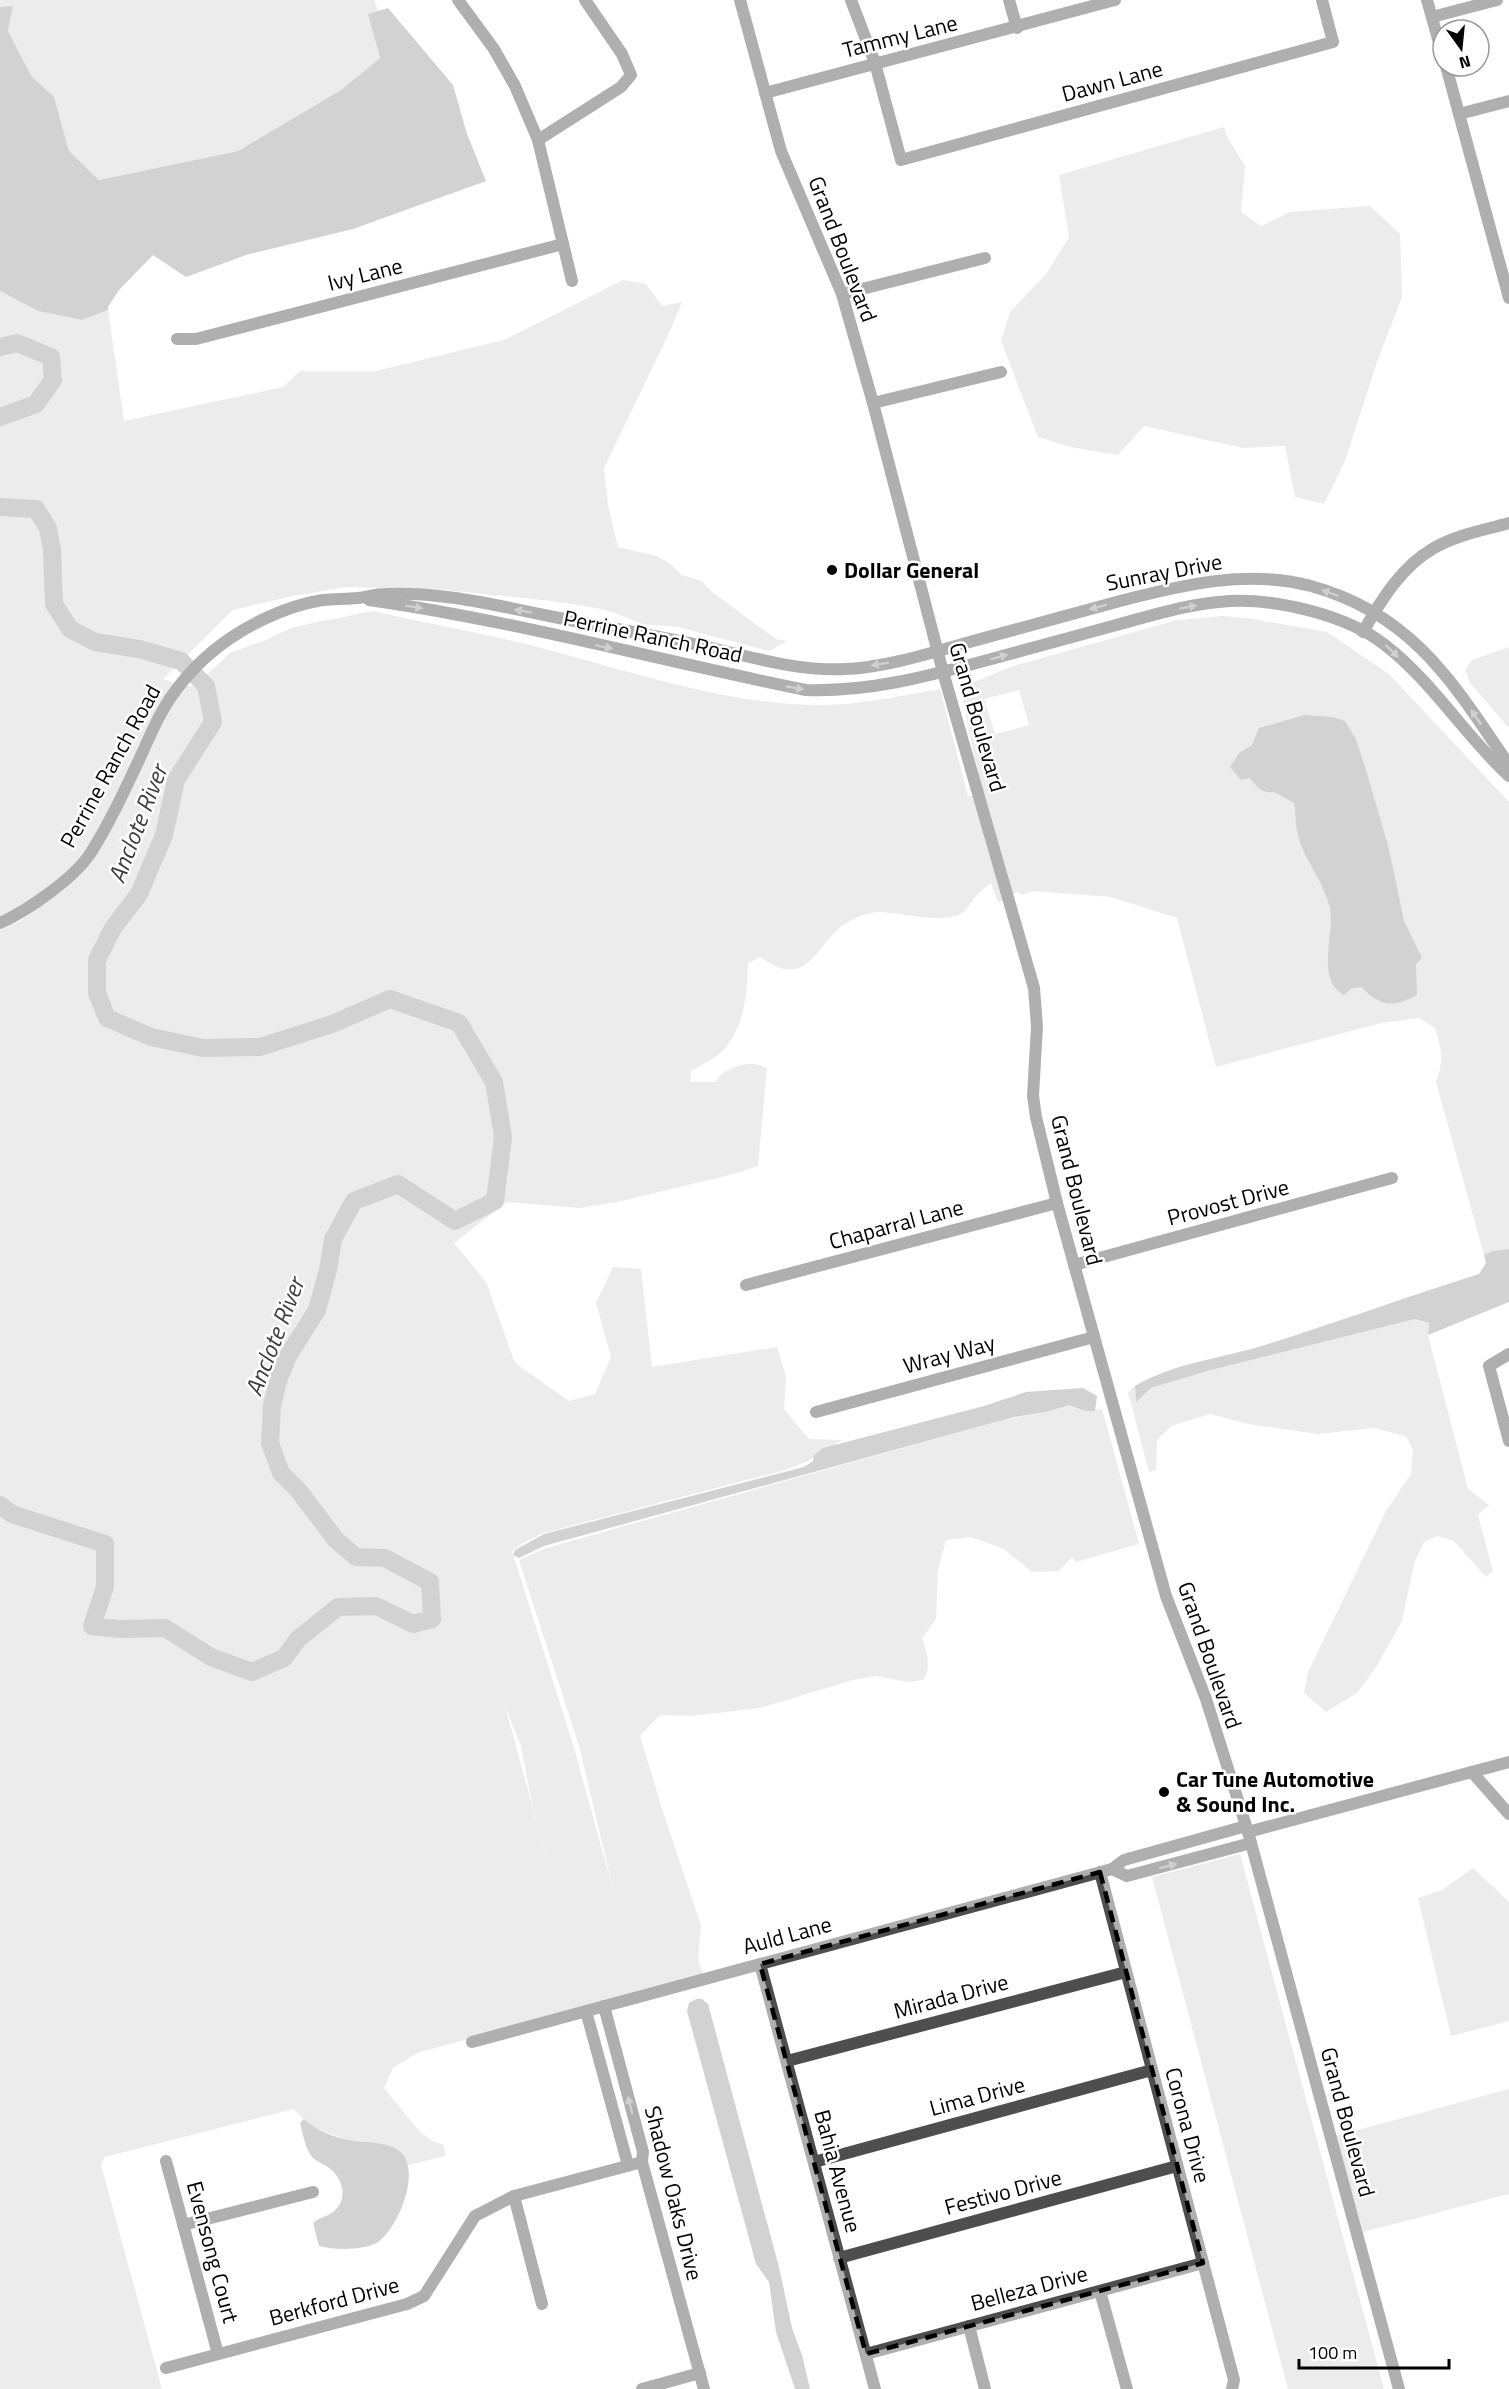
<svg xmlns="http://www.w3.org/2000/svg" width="1509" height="2389" viewBox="0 0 1509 2389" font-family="'Titillium Web',sans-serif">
<rect width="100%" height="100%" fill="#fff"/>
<g fill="#d5d5d5" fill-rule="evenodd">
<path d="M0 0H374L378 11 368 14 380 58 341 90 238 151 99 180 69 151 54 98 32 77 8 31 13 7H0Z"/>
<path d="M1224 127 1227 137 1245 166 1241 212 1261 226 1290 212 1370 206 1400 234 1402 297 1377 362 1345 461 1324 504 1295 497 1285 446 1243 448 1144 426 1118 455 1071 447 1038 437 1001 341 1010 312 1047 273 1069 237 1059 175Z"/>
<path d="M623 280 646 284 662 306 682 302 670 331 604 468 608 505 618 547 657 556 669 563 682 575 702 581 712 592 776 639 787 641 769 651 678 627 642 624 607 610 552 601 446 590 346 587 288 597 233 610 163 679 174 682C158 703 148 727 137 751 121 785 106 823 84 853 68 874 24 907 0 917V291L38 311 82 320 108 310 124 421 283 387 300 371H376L504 340Z"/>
<path d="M373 611C428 624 483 633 538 647 629 671 733 707 827 705 865 704 903 695 940 689L968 796H973L1003 900 998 903 991 883C986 887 981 891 977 895 972 900 968 909 962 913 943 925 900 912 879 912 870 912 860 916 852 920 815 936 814 995 760 957L748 963C747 992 745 1024 726 1047 718 1057 703 1064 691 1071L690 1082H716C720 1071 741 1063 752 1064 757 1064 763 1067 767 1068L758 1166 734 1174 617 1202 580 1208 507 1202 454 1243 486 1282 515 1363 569 1401 595 1394 611 1357 596 1303 613 1267 641 1269 652 1367 777 1347 786 1376 784 1409 809 1439 842 1440 808 1461 785 1470 540 1534 520 1545 512 1551 574 1748 614 1893 579 1746 519 1560 546 1548 1003 1420 1046 1412 1063 1405H1069L1085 1411 1102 1409 1139 1544 1076 1562 1072 1557 1059 1571 1032 1572 1004 1549 971 1537 946 1540 938 1570 936 1619 922 1638C927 1651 932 1668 923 1680L908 1682 876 1676 853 1680 760 1708 691 1716 660 1715 640 1736 664 1815 701 1925 698 1960 703 1974 417 2053 393 2068 384 2088 419 2131 432 2141 444 2145 445 2156 409 2165 398 2150 374 2143 347 2140 312 2127 293 2109 105 2157 101 2165 162 2389H0V930L22 920 56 894 91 863 120 813 166 713 187 685 194 687 230 653 266 640 293 627ZM505 1706 521 1746 532 1803 556 1892Z"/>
<path d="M1223 616 1247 618 1327 632 1389 674 1509 802V1249L1492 1251 1484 1255 1436 1082C1444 1059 1442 1051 1435 1028L1419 1018 1381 1023 1216 1067 1177 918 1111 897 1033 891 1022 895 1018 892 1012 895 983 793 971 742 963 698 967 685 1013 666 1177 620ZM1019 690 1029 725 995 734 984 699Z"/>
<path d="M1509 647V728L1470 683 1465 670 1472 660Z"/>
<path d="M1415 1319 1429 1323 1428 1335 1468 1489 1489 1505 1478 1515 1493 1571 1486 1577 1454 1541 1437 1536 1423 1543 1414 1564 1402 1621 1376 1667 1357 1693 1326 1712 1304 1693 1308 1672 1386 1511 1411 1474 1413 1451 1406 1436 1373 1428 1318 1434 1248 1424 1210 1414 1171 1426 1157 1440 1156 1470 1149 1472 1128 1392 1135 1386 1136 1401 1151 1388 1211 1370Z"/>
<path d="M1240 1854 1384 2389H1288L1152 1877Z"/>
<path d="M1473 1868 1509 1902V2021L1451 2036 1418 1898 1442 1890Z"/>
<path d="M1509 2089V2194L1363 2232 1336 2136Z"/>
</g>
<g fill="#9c9c9c">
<path d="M13 6 8 31 32 77 54 97 69 151 99 180 238 151 341 90 380 58 368 14 388 8 453 85 467 134 486 181 353 229 246 255 186 277 153 255 119 290 108 307V310L82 320 38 311 0 291V7Z"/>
<path d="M1305 715 1333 717 1345 721 1356 739 1367 773 1389 849 1404 921 1422 958 1416 964 1417 995C1392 1008 1381 1007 1361 987L1352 988 1344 995C1315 980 1335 935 1330 908 1324 881 1302 858 1297 831 1295 821 1296 812 1294 803L1274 792C1262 794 1256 786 1250 778L1241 780 1230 767 1239 753 1252 745 1259 728Z"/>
<path d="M1509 1249V1302L1428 1335 1429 1323 1415 1319 1211 1370 1151 1388 1136 1402 1135 1386C1171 1364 1221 1358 1262 1346 1335 1323 1406 1297 1479 1274L1486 1263 1484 1255 1492 1251Z"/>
<path d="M1083 1388 1097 1396 1095 1411H1085L1069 1405 1046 1412 1014 1417 544 1546 519 1558 513 1555 515 1550 544 1534 804 1467 813 1461 814 1455 823 1448 984 1406 1026 1392Z"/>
<path d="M696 1999H702L708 2004 779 2267 792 2328 802 2355 810 2389H795L776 2332 769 2282 756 2264 687 2011 689 2003Z"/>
<path d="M304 2119C315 2130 333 2137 349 2140 364 2143 384 2141 398 2150 424 2167 398 2229 378 2242 363 2251 335 2250 319 2246L313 2223C319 2217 327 2217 333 2212 349 2200 343 2178 329 2168 324 2164 317 2162 313 2158 305 2150 303 2133 300 2123Z"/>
</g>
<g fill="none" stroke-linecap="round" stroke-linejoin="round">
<g stroke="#9c9c9c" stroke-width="18">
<path d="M0 347 17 343 51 357 53 380 36 404 0 417"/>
<path d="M0 507 36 509 48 528 52 550 54 604 70 629 95 642 139 649 181 661 206 686 213 722 176 780 164 835 139 894 113 928 97 960V993L107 1018 151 1037 203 1048 260 1047 332 1024 390 999 459 1023 494 1082 503 1137 495 1201 455 1221 398 1184 354 1201 333 1239 328 1270 317 1310 288 1356 279 1378 272 1405 270 1443 281 1473 299 1491 336 1540 356 1557 385 1558 430 1582 432 1619 413 1624 376 1606 338 1607 298 1639 284 1658 252 1672 211 1657 165 1628 120 1629 92 1626 105 1587V1544L12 1514 0 1505"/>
</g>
<g stroke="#4e4e4e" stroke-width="12">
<path d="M458 0 494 49 515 86 538 140 572 281"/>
<path d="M851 0 875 63 901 160 1333 42 1322 0"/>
<path d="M1009 0 1017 28"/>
<path d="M1427 0 1443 57"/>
<path d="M1432 17 1497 0"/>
<path d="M1446 66 1509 298"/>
<path d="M765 93 1115 0"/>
<path d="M1459 114 1509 101"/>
<path d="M538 140 621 87 631 75 622 54 585 0"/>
<path d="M842 294 985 258"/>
<path d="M177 339H196L563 244"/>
<path d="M873 403 1001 372"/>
<path d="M1074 1265 1392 1178"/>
<path d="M746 1285 1057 1203"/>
<path d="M1509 1354 1489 1366 1509 1441"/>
<path d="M816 1412 1094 1337"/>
<path d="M1472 1772 1509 1814"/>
<path d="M1248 1832 1509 1762"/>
<path d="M1112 1869 1127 1876 1251 1843"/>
<path d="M1100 1872 1234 2380 1232 2389"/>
<path d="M760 1964 875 2389"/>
<path d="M604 2006 643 2152 642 2162 704 2389"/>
<path d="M586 2011 628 2165"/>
<path d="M472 2042 1112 1869 1124 1860 1246 1826"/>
<path d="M787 2061 1126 1972"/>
<path d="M166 2161 218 2354"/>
<path d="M814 2162 1152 2070"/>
<path d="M514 2196 542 2304"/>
<path d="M183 2225 313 2192"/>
<path d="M839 2258 1177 2166"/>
<path d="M1100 2291 1127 2389"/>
<path d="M969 2326 985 2389"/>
<path d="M866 2354 1203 2263"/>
<path d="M166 2368 407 2304 424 2296 475 2216 514 2196 642 2162"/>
<path d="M642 2389 700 2373"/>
</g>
<g stroke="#4e4e4e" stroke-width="12">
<path d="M740 0 781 151 842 294 873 403 943 672 1034 988 1037 1026 1033 1096 1036 1117 1057 1203 1166 1596 1206 1699 1248 1832 1399 2389"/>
<path d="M369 600C516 621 661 661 806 690 868 692 925 677 984 661 1029 649 1075 636 1120 624 1156 614 1192 603 1230 601 1278 599 1347 615 1385 645 1433 682 1465 736 1509 776"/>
<path d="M1363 632C1381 600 1402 566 1434 548 1456 535 1485 530 1509 523"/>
<path d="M0 923C27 911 73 879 90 854 109 824 124 792 139 760 150 736 160 711 176 690 199 659 230 635 264 619 283 610 303 603 323 600 335 599 347 599 358 598 367 597 376 594 385 594 443 591 502 607 559 618 605 627 652 635 698 645 746 655 796 672 846 669 886 667 927 654 966 643 1017 629 1069 615 1120 601 1182 585 1247 569 1311 586 1413 614 1454 684 1509 765"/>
</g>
</g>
<defs><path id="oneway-solid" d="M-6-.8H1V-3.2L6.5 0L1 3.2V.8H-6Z" transform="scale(1.5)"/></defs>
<g fill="#959595">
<use href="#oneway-solid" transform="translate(1330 593) rotate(-159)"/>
<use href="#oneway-solid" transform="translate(414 607) rotate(9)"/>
<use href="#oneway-solid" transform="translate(1098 607) rotate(165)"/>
<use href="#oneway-solid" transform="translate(1188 607) rotate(-10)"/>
<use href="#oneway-solid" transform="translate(523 611) rotate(-169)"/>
<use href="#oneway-solid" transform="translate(604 647) rotate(12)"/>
<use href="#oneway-solid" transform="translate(1392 651) rotate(43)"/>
<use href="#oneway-solid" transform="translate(999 657) rotate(-15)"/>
<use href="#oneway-solid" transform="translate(880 664) rotate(171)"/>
<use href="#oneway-solid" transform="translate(795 688) rotate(11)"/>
<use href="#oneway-solid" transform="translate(1476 717) rotate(-124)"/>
<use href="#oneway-solid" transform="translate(1168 1866) rotate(-15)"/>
<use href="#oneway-solid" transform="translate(630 2105) rotate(-105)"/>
</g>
<path d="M0 0H1509V2389H0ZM1100 1872 1203 2263 866 2354 760 1964Z" fill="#fff" fill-opacity=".55" fill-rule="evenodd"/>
<path fill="none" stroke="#000" stroke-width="4.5" stroke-dasharray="12 8" stroke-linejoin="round" d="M1100 1872 1203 2263 866 2354 760 1964Z"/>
<g fill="#000" stroke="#fff" stroke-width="2">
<circle cx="832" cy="570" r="6"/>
<circle cx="1164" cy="1792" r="6"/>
</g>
<g text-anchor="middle" stroke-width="5" stroke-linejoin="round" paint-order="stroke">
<g font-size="22" fill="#000" stroke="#fff">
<text transform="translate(900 36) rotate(-14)" y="8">Tammy Lane</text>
<text transform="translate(1112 81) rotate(-15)" y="8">Dawn Lane</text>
<text transform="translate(843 249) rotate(69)" y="8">Grand Boulevard</text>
<text transform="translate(365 274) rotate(-14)" y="8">Ivy Lane</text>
<text transform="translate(1164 572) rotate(-11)" y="8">Sunray Drive</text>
<text transform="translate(653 636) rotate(12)" y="8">Perrine Ranch Road</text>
<text transform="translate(978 717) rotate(74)" y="8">Grand Boulevard</text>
<text transform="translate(110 766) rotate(-61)" y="8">Perrine Ranch Road</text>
<text transform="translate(1077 1190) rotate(76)" y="8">Grand Boulevard</text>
<text transform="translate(1228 1202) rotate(-15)" y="8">Provost Drive</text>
<text transform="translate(896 1224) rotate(-15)" y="8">Chaparral Lane</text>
<text transform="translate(949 1354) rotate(-15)" y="8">Wray Way</text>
<text transform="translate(1210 1655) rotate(71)" y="8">Grand Boulevard</text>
<text transform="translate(787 1935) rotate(-15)" y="8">Auld Lane</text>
<text transform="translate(951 1996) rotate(-15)" y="8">Mirada Drive</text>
<text transform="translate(977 2096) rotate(-15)" y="8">Lima Drive</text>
<text transform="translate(1348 2122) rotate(75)" y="8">Grand Boulevard</text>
<text transform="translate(1188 2125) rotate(75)" y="8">Corona Drive</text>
<text transform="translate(838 2171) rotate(75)" y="8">Bahia Avenue</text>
<text transform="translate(1003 2192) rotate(-15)" y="8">Festivo Drive</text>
<text transform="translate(674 2193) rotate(76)" y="8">Shadow Oaks Drive</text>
<text transform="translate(213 2252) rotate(75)" y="8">Evensong Court</text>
<text transform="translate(1029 2288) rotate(-15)" y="8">Belleza Drive</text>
<text transform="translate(334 2301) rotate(-15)" y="8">Berkford Drive</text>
</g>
<g font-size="22" font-weight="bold" fill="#000" stroke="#fff" text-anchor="start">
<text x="844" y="578">Dollar General</text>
<text x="1176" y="1787">Car Tune Automotive<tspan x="1176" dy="25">&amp; Sound Inc.</tspan></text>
</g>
<g font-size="24" font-style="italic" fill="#3d3d3d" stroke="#fff">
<text transform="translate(138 824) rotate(-69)" y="8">Anclote River</text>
<text transform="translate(275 1337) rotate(-69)" y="8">Anclote River</text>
</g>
</g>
<g transform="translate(1461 48) rotate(165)"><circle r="28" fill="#ffffff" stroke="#999999" stroke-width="1.5"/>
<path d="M0-4.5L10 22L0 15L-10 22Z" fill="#000000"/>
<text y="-9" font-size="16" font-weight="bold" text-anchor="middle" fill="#000000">N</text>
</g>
<path d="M1299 2359v9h150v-9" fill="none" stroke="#000000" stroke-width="3"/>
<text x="1308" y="2359" font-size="18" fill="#000000" stroke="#ffffff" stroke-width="4.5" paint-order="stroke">100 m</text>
</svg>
